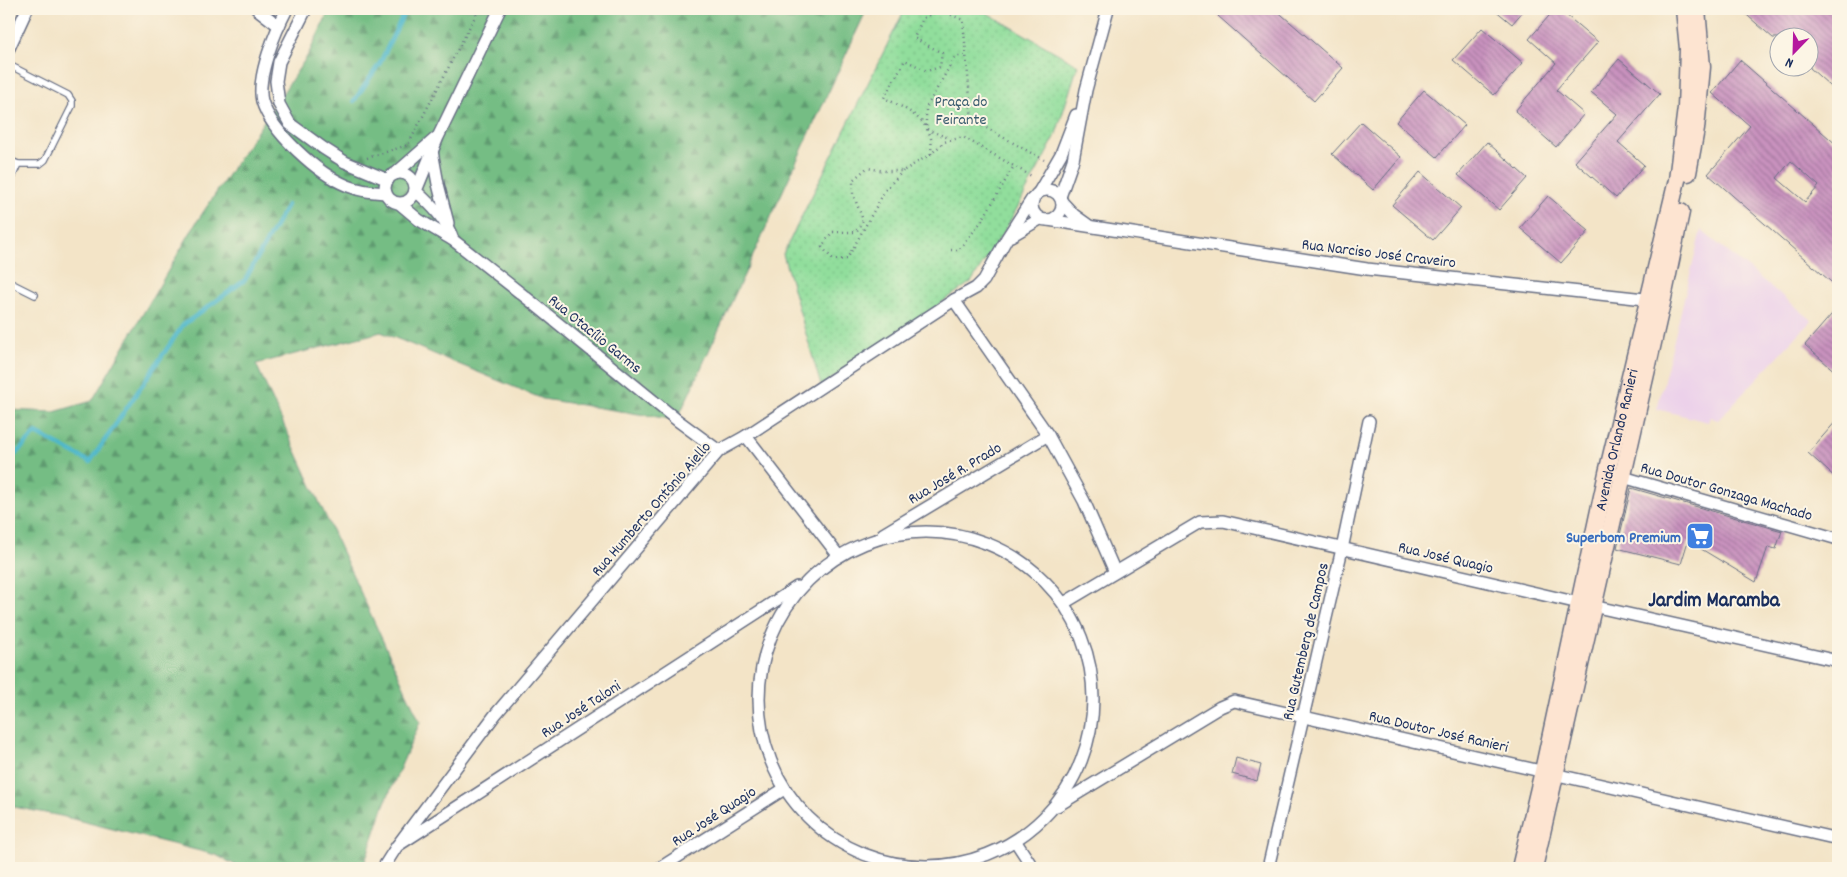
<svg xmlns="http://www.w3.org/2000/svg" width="1847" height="877" viewBox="0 0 1847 877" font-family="Dekko,sans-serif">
<defs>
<pattern id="forest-firs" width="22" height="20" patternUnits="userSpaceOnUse" patternTransform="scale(1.25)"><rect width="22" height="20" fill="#74bd84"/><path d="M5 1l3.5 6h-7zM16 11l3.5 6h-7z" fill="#5e9a6f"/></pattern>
<pattern id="park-dots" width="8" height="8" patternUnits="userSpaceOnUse" patternTransform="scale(1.25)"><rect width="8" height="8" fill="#91de9c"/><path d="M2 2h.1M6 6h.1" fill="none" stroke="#7cbf89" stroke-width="1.8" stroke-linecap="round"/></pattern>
<pattern id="building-back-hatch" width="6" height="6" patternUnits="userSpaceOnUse" patternTransform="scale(1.25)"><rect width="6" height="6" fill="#c992be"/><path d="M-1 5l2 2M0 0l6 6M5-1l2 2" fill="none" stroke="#a2789e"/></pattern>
</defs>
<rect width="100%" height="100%" fill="#fcf5e5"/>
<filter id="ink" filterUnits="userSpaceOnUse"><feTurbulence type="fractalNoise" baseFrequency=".02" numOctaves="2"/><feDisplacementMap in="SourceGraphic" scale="10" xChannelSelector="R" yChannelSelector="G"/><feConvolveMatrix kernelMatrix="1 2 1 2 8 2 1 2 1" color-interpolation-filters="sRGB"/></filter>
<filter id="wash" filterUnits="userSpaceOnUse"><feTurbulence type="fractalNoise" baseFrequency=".0096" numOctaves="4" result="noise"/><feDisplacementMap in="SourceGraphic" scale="20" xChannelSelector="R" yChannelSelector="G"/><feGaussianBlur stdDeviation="1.12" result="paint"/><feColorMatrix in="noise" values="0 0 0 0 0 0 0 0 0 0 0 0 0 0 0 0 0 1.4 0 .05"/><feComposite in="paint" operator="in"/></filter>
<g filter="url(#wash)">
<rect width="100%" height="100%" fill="#f3e4c7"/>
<path fill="#ecd1ea" d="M1701 230 1812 320 1718 420 1710 417 1708 422 1657 409Z"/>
<path fill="url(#forest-firs)" stroke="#487671" d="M330 9H867L677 420 543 399 381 332 256 364 420 722 384 805 363 868H241L216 855 61 816 9 806V410L54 412 92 401 196 223 308 55Z"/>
<path fill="url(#park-dots)" stroke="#56867d" d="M905 9H980L1078 65 1055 137 1007 227 971 282 821 386 783 254Z"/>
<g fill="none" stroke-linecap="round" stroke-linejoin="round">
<g stroke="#4eb7cb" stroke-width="4.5">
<path d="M354 101 380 63 406 9"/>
<path d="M9 461 36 433 90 462 183 325 245 280 287 205"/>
</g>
</g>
<g id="blocks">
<g fill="url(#building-back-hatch)" fill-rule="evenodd">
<path d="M1225 9H1275L1343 68 1314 101 1218 16Z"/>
<path d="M1494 9H1525L1512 24Z"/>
<path d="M1555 9H1559L1598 42 1556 90 1584 114 1556 147 1515 111 1556 63 1529 39Z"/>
<path d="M1740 9H1838V93L1810 68V38H1773Z"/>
<path d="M1482 28 1523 63 1494 95 1453 60Z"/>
<path d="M1619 59 1660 94 1618 142 1644 165 1616 198 1575 162 1617 114 1591 92Z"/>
<path d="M1740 60 1838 146V288L1708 174 1750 126 1712 93ZM1791 161 1819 186 1805 202 1777 178Z"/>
<path d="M1424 90 1465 125 1437 157 1396 122Z"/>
<path d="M1361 122 1401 157 1373 190 1332 154Z"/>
<path d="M1487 142 1527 178 1499 210 1458 175Z"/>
<path d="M1420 172 1461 208 1433 240 1392 205Z"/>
<path d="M1548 196 1589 231 1561 263 1520 228Z"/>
<path d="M1838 307V374L1805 345Z"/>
<path d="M1838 419V480L1808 453Z"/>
<path d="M1631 488 1782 531 1776 549 1768 547 1756 582 1688 541 1681 564 1617 548Z"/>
<path d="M1236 758 1261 765 1257 781 1232 774Z"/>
</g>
</g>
</g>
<g filter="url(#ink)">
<use href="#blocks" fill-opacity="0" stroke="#676e83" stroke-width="1"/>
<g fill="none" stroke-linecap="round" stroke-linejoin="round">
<defs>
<g id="service">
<path d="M9 65 68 95 72 101V106L45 160 40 164H18L9 160"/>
<path d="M9 185 18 164"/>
<path d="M9 282 35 295"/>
</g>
<g id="minor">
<path d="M257 9 279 26"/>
<path d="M287 9C276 30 256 77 262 101 271 132 318 174 348 186 360 191 373 192 386 193"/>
<path d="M306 9 279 62 276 81 279 104 290 124 323 148 345 162 388 180"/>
<path d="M9 48 27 9"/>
<path d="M432 151 438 184 448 223"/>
<circle cx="400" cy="188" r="15"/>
<path d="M395 174 436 138"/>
<circle cx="1047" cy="205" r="15"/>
<path d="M1039 192 1061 154 1076 115"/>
<path d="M1060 197 1073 160 1086 90 1108 9"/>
<path d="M1062 202 1074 215 1088 225"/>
<path d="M400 204 419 220 453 240 533 303 677 420 719 451"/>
<path d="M1048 220 1367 269 1654 300"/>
<path d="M1011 236 1040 219"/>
<path d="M453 240C447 220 431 205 416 191L438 137 500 9"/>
<path d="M954 300 1048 435 1084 501 1115 572"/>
<path d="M746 436 838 555"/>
<path d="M1616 475 1838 539"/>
<circle cx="926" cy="699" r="167"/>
<path d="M883 534 1048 435"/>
<path d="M1064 603 1200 522 1223 521 1579 603 1838 661"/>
<path d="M1057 806 1220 707 1234 701 1838 839"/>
<path d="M1016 842 1033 868"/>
<path d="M397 846 495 715 719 451 746 436 954 300 976 288 984 280 1007 238 1032 199"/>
<path d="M383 868 397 846 797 587"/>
<path d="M660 868 784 789"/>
<path d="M1268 868 1342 549 1369 421"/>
</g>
<g id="secondary">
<path d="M1688 173 1696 129 1702 67 1697 9"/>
<path id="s1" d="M1520 868 1543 771 1607 473 1677 180 1686 108 1688 49 1684 9"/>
<path d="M1534 868 1662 303 1681 212"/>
</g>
</defs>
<use href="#service" stroke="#676e83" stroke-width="8"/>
<use href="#minor" stroke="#676e83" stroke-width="14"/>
<use href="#secondary" stroke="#676e83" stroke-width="19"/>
<g stroke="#676e83" stroke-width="2.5" stroke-dasharray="1 4" stroke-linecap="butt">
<path d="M951 139 926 129V108L955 57 967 54"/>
<path d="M931 154C931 149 932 143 931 138 925 117 903 107 884 98L905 60 927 71 940 67 942 53 914 38 923 18 940 10 963 20 972 120 1044 160"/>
<path d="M367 158 408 145 479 9"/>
<path d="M903 171 886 189 847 259 833 260 822 247 832 232H856L863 220 853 194V180L867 168 886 171H903L931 154 944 142 963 137 1033 177"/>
<path d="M951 250H959L981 222 1014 166"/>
</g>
<use href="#service" stroke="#fff" stroke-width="5.5"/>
<use href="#minor" stroke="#fff" stroke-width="11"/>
<use href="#secondary" stroke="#fde4d1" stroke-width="16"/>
</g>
</g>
<defs>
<symbol id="supermarket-square" viewBox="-11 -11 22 22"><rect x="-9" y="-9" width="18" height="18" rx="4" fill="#3f7fe0" stroke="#fcf5e5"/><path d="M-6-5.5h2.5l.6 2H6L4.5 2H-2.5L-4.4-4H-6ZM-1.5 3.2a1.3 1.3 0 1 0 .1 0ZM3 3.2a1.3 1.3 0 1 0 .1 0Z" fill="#fff"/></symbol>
</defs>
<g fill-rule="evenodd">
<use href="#supermarket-square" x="1684" y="520" width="32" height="32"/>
</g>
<g text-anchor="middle" stroke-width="4" stroke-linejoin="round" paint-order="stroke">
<g font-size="16" fill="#385b6e" stroke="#fcf5e5">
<text x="961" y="106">Praça do<tspan x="961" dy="18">Feirante</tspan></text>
</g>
<g font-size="16" fill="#1b2f5e" stroke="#fcf5e5">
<text transform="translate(1379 252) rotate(7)" y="6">Rua Narciso José Craveiro</text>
<text transform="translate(596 333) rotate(39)" y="6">Rua Otacílio Garms</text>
<text dy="6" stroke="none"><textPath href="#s1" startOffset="439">Avenida Orlando Ranieri</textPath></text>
<text transform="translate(954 472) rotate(-31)" y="6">Rua José R. Prado</text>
<text transform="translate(1727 490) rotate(16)" y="6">Rua Doutor Gonzaga Machado</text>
<text transform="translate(650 508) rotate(-49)" y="6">Rua Humberto Ontõnio Aiello</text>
<text transform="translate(1446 556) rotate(13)" y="6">Rua José Quagio</text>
<text transform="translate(1304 641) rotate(-77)" y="6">Rua Gutemberg de Campos</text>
<text transform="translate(580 708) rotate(-33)" y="6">Rua José Taloni</text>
<text transform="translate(1439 730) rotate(13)" y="6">Rua Doutor José Ranieri</text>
<text transform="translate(713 815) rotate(-33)" y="6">Rua José Quagio</text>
</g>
<g font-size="16" font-weight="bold" fill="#366cbe" stroke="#fcf5e5" text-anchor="end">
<text x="1681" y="542">Superbom Premium</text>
</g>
<g font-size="21" font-weight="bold" fill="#1b2f5e" stroke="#fcf5e5">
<text x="1714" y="606">Jardim Maramba</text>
</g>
</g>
<rect width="1847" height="877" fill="none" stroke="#fcf5e5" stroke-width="30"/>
<g transform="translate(1794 52) rotate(203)"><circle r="24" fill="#fcf5e5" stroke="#a2a6af"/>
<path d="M0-4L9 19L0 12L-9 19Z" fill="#b5179e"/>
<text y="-8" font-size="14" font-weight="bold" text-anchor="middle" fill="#1b2f5e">N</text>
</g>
</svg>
